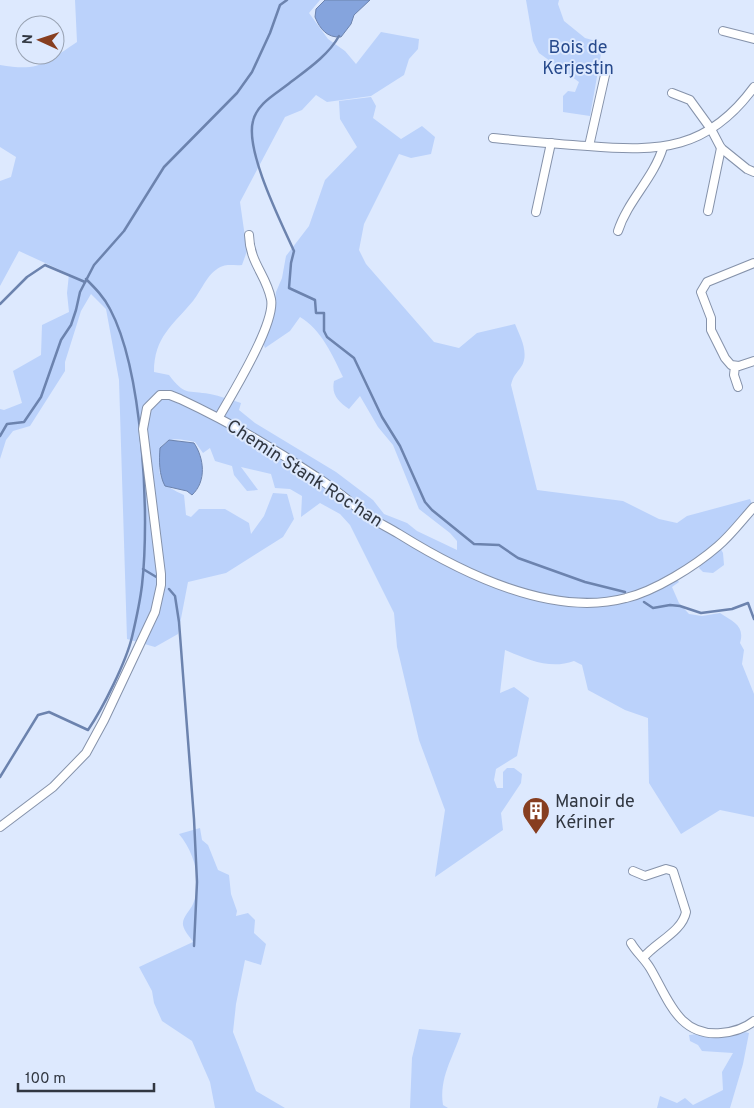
<svg xmlns="http://www.w3.org/2000/svg" width="754" height="1108" viewBox="0 0 754 1108" font-family="Overpass,sans-serif">
<rect width="100%" height="100%" fill="#dde9fe"/>
<g fill="#bbd2fb">
<path d="M75 0H320L309 13 328 39 345 51 356 64 381 32 419 39 418 49 409 59 404 75 371 96 327 102 316 95 302 110 285 117 240 202 247 251 242 265C236 266 228 264 223 266 208 271 202 290 193 301 173 325 154 337 154 372L169 375C185 396 187 390 210 394 220 396 231 400 241 403L239 410 255 423 336 472 373 500 384 514 407 523 417 531 457 550V541L450 533 419 509 393 445 378 427 360 396 349 409C339 402 331 395 334 381L343 377C333 356 321 329 300 317L290 331 265 348 262 340 274 310 276 292 282 278 286 256 309 226 325 180 357 147 340 119 339 101 371 97 376 106 373 118 401 139 422 126 435 137 431 154 411 158 399 154 364 224 359 250 366 264 434 342 459 348 477 333 515 324C520 336 530 354 521 367 516 374 513 376 511 385L537 490 623 501 659 519 677 523 687 516 750 499 752 504 717 542 723 553 724 565 713 573 703 572 699 568 703 560 674 575 679 582 672 587 679 603 689 614 702 616 720 613C734 622 745 626 740 643L744 650 742 664 754 694V817L720 810 681 834 649 783 648 718 625 710 588 690 582 665 574 661C549 670 528 659 505 650L500 693 514 687 529 698 517 756 496 769 494 780 497 788H503V772L507 768H514L522 774 521 783 501 813 503 830 435 877 445 810 419 740 397 647 394 613 350 525 340 514 320 503 301 517 302 496 290 489 275 488 271 474 241 467 258 490 247 491 234 475 232 466 215 461 210 448 203 453 195 442C181 440 170 435 160 448 158 478 157 483 184 495L186 515 191 517 199 509H225L249 523 251 534 264 516 273 493 287 494 294 519 283 537 226 573 188 582 178 634 155 647 127 639 119 380 106 309 91 294 81 311 65 362V371L30 426 13 431 6 440 0 459V409L4 410 22 403 13 371 41 355 42 325 69 312 67 293 69 274 19 251 0 286V181L11 177 16 157 0 147V65C40 72 45 63 77 42Z"/>
<path d="M526 0H559L558 4 564 21 585 38 603 43 590 116 563 112V96L568 91 575 92 579 82 539 53 533 41Z"/>
<path d="M200 828 202 840 208 845 218 870 229 875 231 894 237 911 236 916 248 913 255 920 254 933 266 944 261 965 245 960 236 1004 233 1032 256 1091 285 1108H215L210 1082 192 1041 162 1021 154 1003 152 991 139 967 193 942C190 937 184 931 183 925 182 917 190 911 193 904 203 881 194 852 179 834Z"/>
<path d="M419 1029 461 1033C453 1058 439 1077 443 1105L448 1108H410L412 1058Z"/>
<path d="M745 1032 749 1033 743 1064 730 1108H657L660 1096 677 1103 685 1098 693 1105 723 1090 722 1072 733 1053 702 1051 698 1045 690 1041 689 1035 698 1034 723 1037Z"/>
</g>
<g fill="#85a4dd" stroke="#6c83ae">
<path d="M325 0H370L354 15 351 24 341 37C327 38 320 29 315 17L316 9Z"/>
<path d="M169 440 194 443C204 458 207 481 192 495L187 491 165 486C159 475 159 461 160 448Z"/>
</g>
<g fill="none" stroke-linecap="round" stroke-linejoin="round">
<g stroke="#6c83ae" stroke-width="2.5">
<path d="M339 36C328 56 305 71 287 85 274 95 257 104 253 121 245 151 281 222 294 251L291 263 289 288 315 300 316 313H324V331L327 337 354 358 382 417 400 446 425 502 432 510 474 544 499 545 518 558 585 582 625 592"/>
<path d="M0 304 27 277 45 265 85 282"/>
<path d="M0 436 7 424 24 422 41 397 61 340 71 325 76 310 80 292 94 265 124 231 164 167 237 93 252 72 270 33 280 5 287 0"/>
<path d="M143 569 158 578"/>
<path d="M169 589 175 596 179 622 194 819 197 882 194 946"/>
<path d="M644 602 653 608 670 605 680 606 701 613 732 609 748 603 754 619"/>
<path d="M0 777 38 715 49 712 88 730C103 708 126 662 132 637 136 620 140 602 142 585 150 515 143 371 110 309 104 297 95 288 86 279"/>
</g>
<defs>
<g id="minor">
<path d="M723 31 754 39"/>
<path d="M672 93 690 100 711 129 721 148 747 169 754 172"/>
<path d="M493 138C525 141 556 144 588 146 660 152 708 150 754 87"/>
<path d="M589 146 605 75"/>
<path d="M708 211 721 148"/>
<path d="M536 212 551 143"/>
<path d="M618 231C628 200 654 178 663 147"/>
<path d="M754 263 707 282 701 292 711 318V330L725 358 731 365 739 366 754 361"/>
<path d="M735 366 734 375 738 387"/>
<path d="M219 417C232 394 276 323 271 299 266 274 250 264 249 235"/>
<path d="M0 827 53 787 86 753 104 720 155 612 161 585V574L143 429 147 408 160 395H170L180 399C227 421 272 447 315 476 334 488 351 503 369 517 379 523 389 528 399 534 460 572 552 618 626 598 655 591 695 566 718 546 731 535 742 520 754 507"/>
<path d="M633 871 645 876 666 869 673 871 686 912C682 932 656 942 643 958"/>
<path d="M631 943C636 952 644 958 650 968 668 998 678 1037 721 1033 733 1032 744 1029 754 1021"/>
</g>
</defs>
<use href="#minor" stroke="#8592aa" stroke-width="10"/>
<use href="#minor" stroke="#fff" stroke-width="8"/>
</g>
<defs>
<symbol id="building-pin" viewBox="-11 -11 22 30"><path d="M0 17L-7.5 6A9.5 9.5 0 1 1 7.5 6Z" fill="#873e20" stroke="#dde9fe"/><path d="M-4-6H4V6H1V3H-1V6H-4ZM-2.5-4.3h1.7v1.8h-1.7ZM.8-4.3h1.7v1.8H.8ZM-2.5-1h1.7V.8h-1.7ZM.8-1h1.7V.8H.8Z" fill="#fff"/></symbol>
</defs>
<g fill-rule="evenodd">
<use href="#building-pin" x="520" y="795" width="32" height="43"/>
</g>
<g text-anchor="middle" stroke-width="4" stroke-linejoin="round" paint-order="stroke">
<g font-size="18" fill="#26498c" stroke="#dde9fe">
<text x="578" y="53">Bois de<tspan x="578" dy="21">Kerjestin</tspan></text>
</g>
<g font-size="18" fill="#313741" stroke="#dde9fe">
<text transform="translate(305 473) rotate(33)" y="6">Chemin Stank Roc'han</text>
</g>
<g font-size="18" fill="#313741" stroke="#dde9fe" text-anchor="start">
<text x="555" y="807">Manoir de<tspan x="555" dy="21">Kériner</tspan></text>
</g>
</g>
<g transform="translate(40 40) rotate(273)"><circle r="24" fill="#dde9fe" stroke="#98a2b2"/>
<path d="M0-4L9 19L0 12L-9 19Z" fill="#873e20"/>
<text y="-8" font-size="14" font-weight="bold" text-anchor="middle" fill="#313741">N</text>
</g>
<path d="M18 1083v8h136v-8" fill="none" stroke="#313741" stroke-width="2.5"/>
<text x="25" y="1083" font-size="15" fill="#313741" stroke="#dde9fe" stroke-width="4" paint-order="stroke">100 m</text>
</svg>
